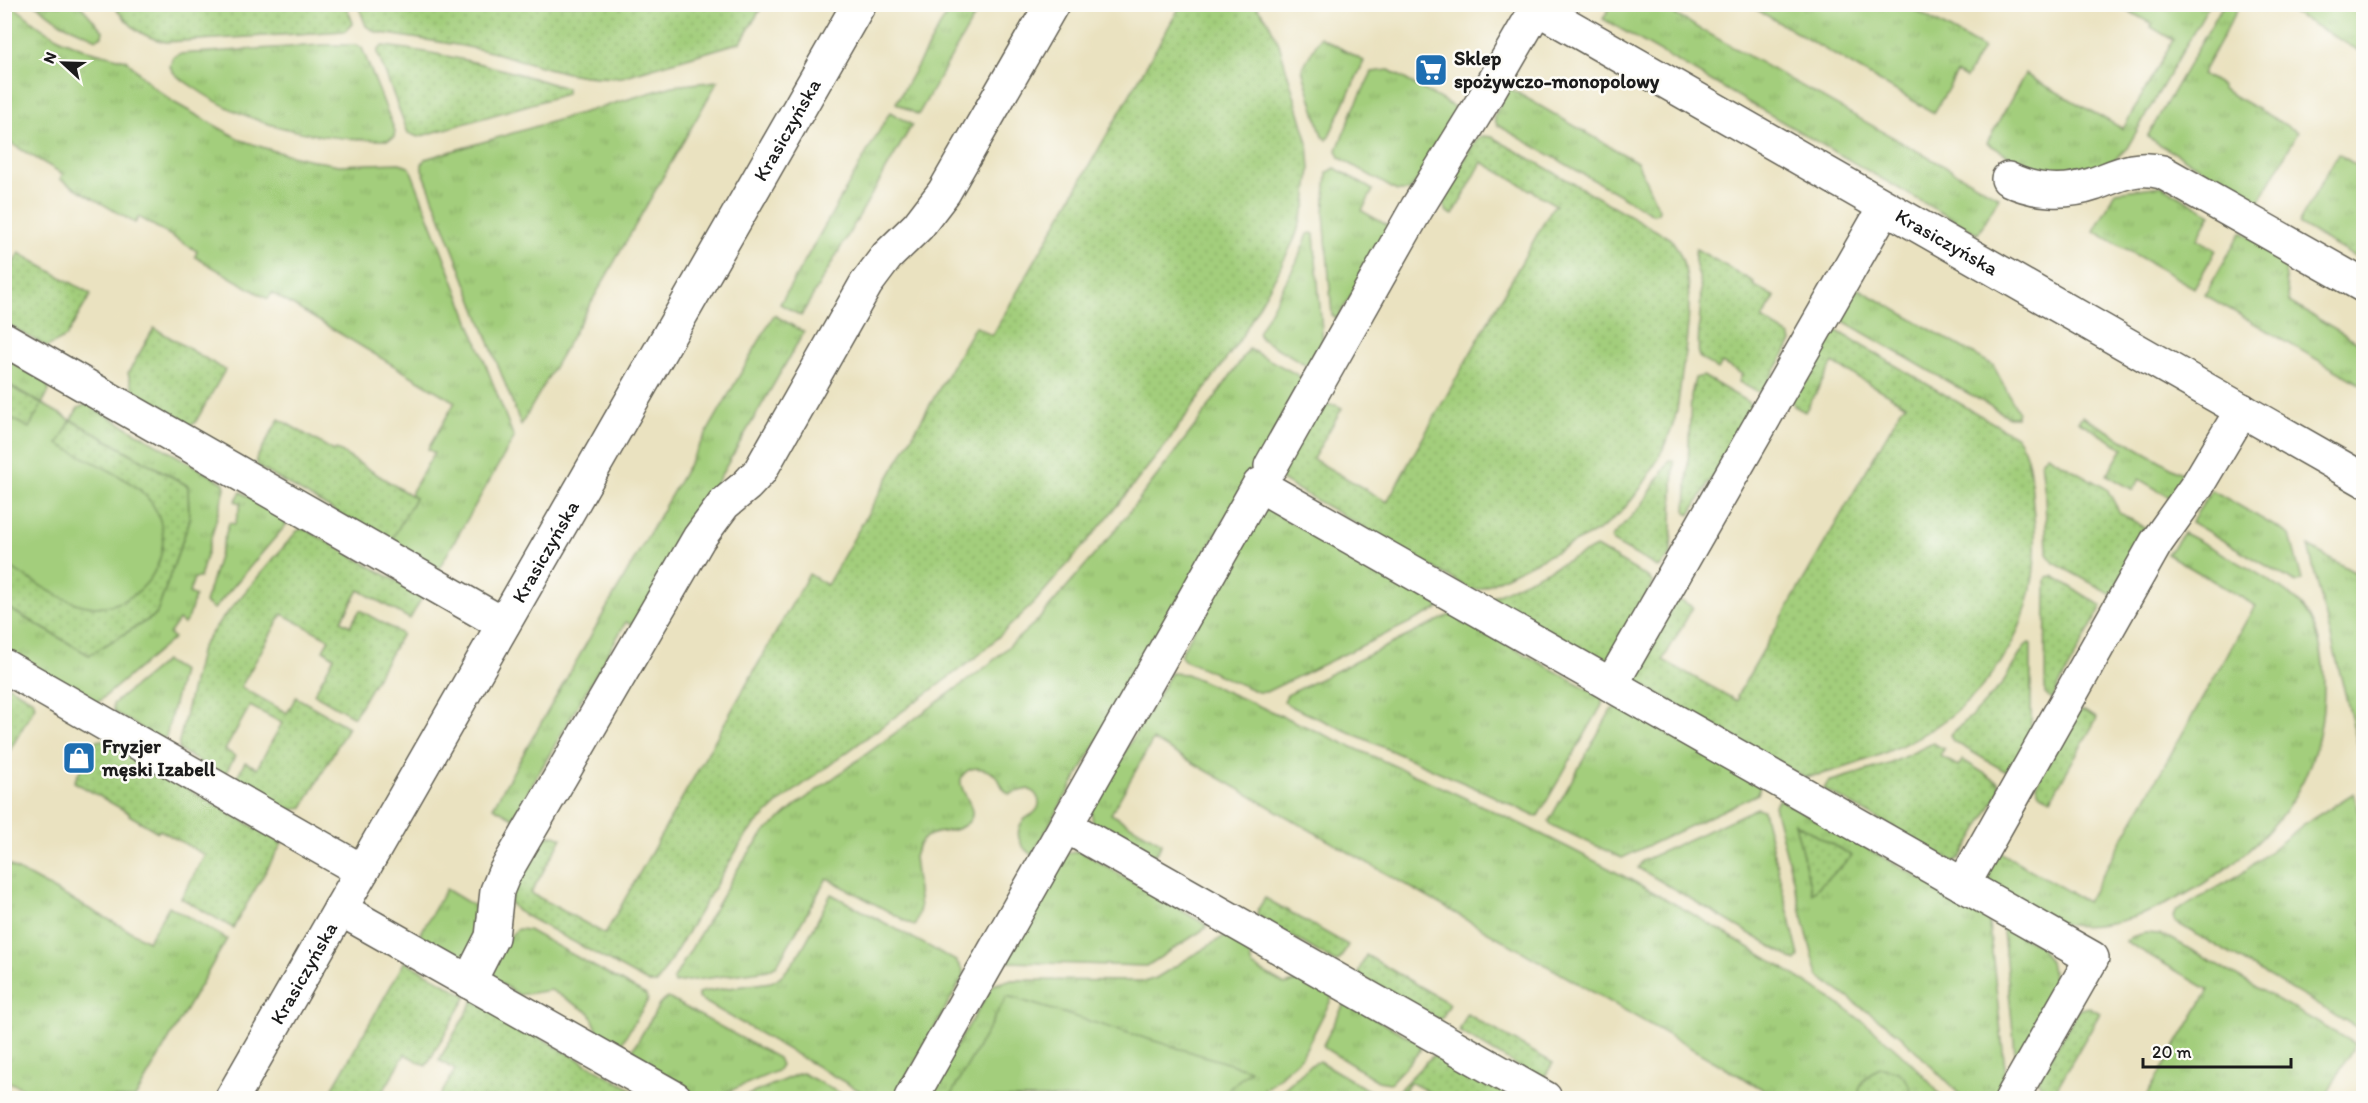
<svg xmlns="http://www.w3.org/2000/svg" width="2368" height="1103" viewBox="0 0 2368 1103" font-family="Itim,sans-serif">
<defs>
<pattern id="grass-tufts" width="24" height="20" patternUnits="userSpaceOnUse" patternTransform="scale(1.5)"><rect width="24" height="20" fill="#a3ce7b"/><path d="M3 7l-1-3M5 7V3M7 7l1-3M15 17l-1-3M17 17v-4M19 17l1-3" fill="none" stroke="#8cb06a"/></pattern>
<pattern id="garden-dots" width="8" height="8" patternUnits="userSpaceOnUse" patternTransform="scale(1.5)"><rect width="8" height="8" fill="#a3ce7b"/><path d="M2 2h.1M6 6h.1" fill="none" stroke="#8cb06a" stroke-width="1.8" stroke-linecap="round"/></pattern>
</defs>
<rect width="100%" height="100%" fill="#fdfcf7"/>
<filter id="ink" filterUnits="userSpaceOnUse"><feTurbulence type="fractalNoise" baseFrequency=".0167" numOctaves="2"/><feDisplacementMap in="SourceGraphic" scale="12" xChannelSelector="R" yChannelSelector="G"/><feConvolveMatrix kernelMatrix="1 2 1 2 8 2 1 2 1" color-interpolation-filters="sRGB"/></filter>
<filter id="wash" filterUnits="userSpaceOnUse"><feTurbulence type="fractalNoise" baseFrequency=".008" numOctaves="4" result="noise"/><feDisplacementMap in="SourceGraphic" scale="24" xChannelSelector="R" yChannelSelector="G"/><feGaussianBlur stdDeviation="1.35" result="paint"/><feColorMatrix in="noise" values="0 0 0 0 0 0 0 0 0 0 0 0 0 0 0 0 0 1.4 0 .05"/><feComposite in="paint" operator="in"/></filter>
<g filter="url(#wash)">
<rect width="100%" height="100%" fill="#eae2c0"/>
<g fill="url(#grass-tufts)" stroke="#60754c" stroke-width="1.5">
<path d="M1612 4 1658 5 1999 197 1978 234 1603 19Z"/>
<path d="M1753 4 1906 5 1983 48 1966 78 1957 73 1934 113 1752 7Z"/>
<path d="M5 5H12L41 28 62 40 87 50 126 60 151 85 175 103 241 140 274 151 316 161 339 165 400 163 410 168 514 438 438 570 390 543 415 498 410 495 434 453 428 449 455 402 272 293 268 299 195 257 197 251 139 217 135 223 60 179 63 174 5 140Z"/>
<path d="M36 5H80L103 31 102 36 97 39 61 23Z"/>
<path d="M952 5H981L918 115 896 103Z"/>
<path d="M2118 5H2209L2127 148C2118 157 2098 175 2086 177 2047 182 2018 161 1987 143L2025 74 2123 129 2173 40 2151 27 2152 24Z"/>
<path d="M2223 5H2240L2202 74 2222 86V89L2298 132 2259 202 2147 137Z"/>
<path d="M2279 5H2363V53Z"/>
<path d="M1320 37 1364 61 1327 140 1322 136 1302 69Z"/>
<path d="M322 45H357L362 48 395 131 394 137 388 140C318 140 252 128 193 87 185 81 173 76 170 66L173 57 179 54Z"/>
<path d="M1389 70 1463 112 1410 191H1397L1340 158 1337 150 1354 108 1372 72Z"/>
<path d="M718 81 521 425 422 169V164L425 159 673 86Z"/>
<path d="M1509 88 1637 162 1659 209 1658 213 1653 214 1497 125 1494 117Z"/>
<path d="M890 112 912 125 801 316 780 304Z"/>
<path d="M2338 154 2363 169V262L2298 224Z"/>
<path d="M1335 168 1373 190 1362 211 1392 228 1337 319 1332 315 1324 213 1327 173Z"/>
<path d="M2162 186 2211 214 2197 239 2216 250 2194 288 2094 231 2116 192Z"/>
<path d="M2241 232 2283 255 2289 302 2363 345V386L2205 295Z"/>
<path d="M1311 233 1314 234 1323 344 1308 366 1261 339 1258 333 1296 263 1308 234Z"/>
<path d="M1854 286 1993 365 2018 412 2016 417H2009L1843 321 1840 316Z"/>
<path d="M774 315 804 332 634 625 626 622 513 818 493 807Z"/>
<path d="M1249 349 1298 375 1302 379 1303 383 1032 855C1021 848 1013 834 1023 821 1026 817 1031 816 1035 812 1043 804 1038 793 1028 789L1009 794C1000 788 1002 782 996 776 988 769 974 765 966 772 947 786 988 810 965 825 944 839 924 822 914 857L920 908 915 926 827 878 777 965 768 970 674 983 673 980 740 865 763 834 795 806 987 666 1039 619 1114 532 1198 422Z"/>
<path d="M5 358 47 382 49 391 42 404 5 383Z"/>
<path d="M87 404 224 483 225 488 200 578H194L189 593 195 596 189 617 184 624 179 620 169 634 174 638 97 703 5 649V606L89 655 188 486 71 420 78 408Z"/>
<path d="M2082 416 2190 478 2171 498 2139 479 2133 490 2107 475 2123 448 2078 421Z"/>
<path d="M2212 490 2290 535 2302 580 2296 583 2191 522Z"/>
<path d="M241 492 284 517 286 525 214 609 205 603 229 523 235 524 241 503 235 501Z"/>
<path d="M1265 510H1269L1440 606 1438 609 1266 692H1258L1184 660 1180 655 1257 516Z"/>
<path d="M2184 533C2215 550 2287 585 2306 611 2320 631 2324 662 2324 686 2324 784 2268 848 2186 894 2149 914 2112 929 2069 925 2050 923 2000 891 1980 880L1998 851 2087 902 2253 609 2256 606 2167 554Z"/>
<path d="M2308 546 2363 577V765Z"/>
<path d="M1450 615H1454L1602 697V705L1538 816 1532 815 1491 795 1288 705 1284 701 1287 695Z"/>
<path d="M165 661 182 671 166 737 161 740 114 712 113 704Z"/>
<path d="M1171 673 1186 674C1374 757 1564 835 1740 942 1814 986 1888 1030 1943 1098H1778L1153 740 1111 814 1162 843 1158 852 1150 857 1093 823 1091 810Z"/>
<path d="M1618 706 1760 786 1758 794 1622 858 1551 825 1549 821 1611 710Z"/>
<path d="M2354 793 2364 831 2363 1031 2175 922 2173 917 2175 912 2241 874 2304 824Z"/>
<path d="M1779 799 1988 916 2006 1077 1995 1098H1963L1900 1035 1818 976 1774 806Z"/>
<path d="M1757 808 1763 810 1799 956 1796 961 1638 868 1642 861Z"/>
<path d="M1080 851 1207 925 1206 928 1147 966 1008 962 1007 961 1066 854Z"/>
<path d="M5 863 148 941 169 906 227 939 135 1098H44L5 1080Z"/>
<path d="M446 889 481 910 472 955 460 961 418 938Z"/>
<path d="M831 894 956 961 963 970V977L895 1098H872L698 998V994L701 992 771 982C795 973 818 917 831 894Z"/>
<path d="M2006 928 2040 946 2050 962 2053 976 2052 998 2018 1055 2015 1052 2003 931Z"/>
<path d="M518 929 528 930 646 995 648 1000 620 1046 614 1048 603 1043 590 1013 551 990 519 995 494 979C489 965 506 937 518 929Z"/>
<path d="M2145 933 2160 934 2172 939 2355 1044 2325 1098 2320 1095 2317 1098H2145L2209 990 2125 941 2131 937Z"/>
<path d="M1226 935 1247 944 1252 966 1285 985 1306 978 1332 995V998L1302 1056 1256 1098H925L993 985 1009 980 1147 981 1156 978Z"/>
<path d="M668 998 778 1058 781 1065 777 1071 713 1098H702L638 1062 632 1054 633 1049 661 1002Z"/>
<path d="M1346 1003 1420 1043V1051L1390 1083 1378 1081 1326 1049 1323 1045 1325 1041 1343 1006Z"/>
<path d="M1319 1061 1373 1093V1098H1329L1326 1097 1324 1098H1273L1311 1065Z"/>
<path d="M802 1073 849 1098H741L798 1074Z"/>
</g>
<g fill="#a3ce7b" stroke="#60754c" stroke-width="1.5">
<path d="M5 383 188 486 189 522 156 615 89 655 5 606Z"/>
<path d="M1007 996 1250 1070 1219 1098H949Z"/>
</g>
<g fill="url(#garden-dots)" stroke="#60754c" stroke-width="1.5">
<path d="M112 5H346L353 23 345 31 166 42C138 36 130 25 112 5Z"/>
<path d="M358 5H763L741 42 622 77C576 81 535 63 491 52 453 43 414 39 376 32L366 26Z"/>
<path d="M1181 5H1255L1268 21 1279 44 1308 143 1310 169 1306 204 1295 238 1277 274 1239 341 1164 447 1103 523 1034 603 979 655 782 800 753 827 741 843 657 983H649L517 911 510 902 512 889 541 838 555 835 562 838 531 893 605 934 809 574 827 585 975 326 992 336Z"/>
<path d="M383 46C448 53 504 69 566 88V94L418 137 408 133 378 54V50Z"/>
<path d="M1482 136 1492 137 1671 239C1698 273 1688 333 1682 373 1679 394 1678 416 1669 435 1654 472 1630 511 1596 532L1480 589 1472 590 1281 480V476L1320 405H1336L1342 408 1313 459 1387 502 1389 498 1552 208 1556 205 1482 162 1453 215 1447 212 1440 197 1476 140Z"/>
<path d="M1696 249 1754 282 1753 285 1775 297 1762 319 1790 336 1792 342 1762 392 1755 391 1739 382 1742 374 1722 363 1718 370 1699 357C1696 333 1703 308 1700 281 1698 271 1692 259 1696 249Z"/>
<path d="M19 253 91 294 66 337 47 347 5 323V277Z"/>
<path d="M154 328 225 370 195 423 187 427 135 397 128 373Z"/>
<path d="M1830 330 1837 331 2017 437C2033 458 2031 491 2034 516 2045 630 1985 713 1882 754 1857 764 1830 774 1804 777L1637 682 1635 676 1674 602 1682 601 1693 607 1663 660 1737 701 1739 698 1737 696 1902 408 1906 405 1833 363 1805 412 1794 406 1791 397Z"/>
<path d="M1703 376 1748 402 1753 409 1690 515 1686 512 1691 395 1695 378Z"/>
<path d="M4 383 42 404 29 428 5 415Z"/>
<path d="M279 419 334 451 336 449 415 498 390 543 258 467 256 459Z"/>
<path d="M71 420 188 486 189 522 156 615 89 655 5 606V564C29 578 66 606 95 607 153 607 185 537 145 495 130 478 80 456 58 444Z"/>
<path d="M2047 455 2107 489 2120 513 2149 530 2111 594 2054 563 2047 554 2045 495 2041 461Z"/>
<path d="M1670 460 1674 461 1671 555 1659 568 1613 542 1611 538 1642 505Z"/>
<path d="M303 528 423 596 410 619 359 590 341 621 350 626 360 610 402 634 354 717 314 694 334 657 323 650 329 639 282 614 241 687 287 713 296 697 348 727 303 807 286 812 234 782 245 762 257 768 282 723 250 706 225 750 235 756 224 776 179 750V742L201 648 217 625 297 531Z"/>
<path d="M1596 547 1649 578 1653 583 1612 658 1600 663 1491 599 1494 596Z"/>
<path d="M2053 576 2102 606 2052 699 2045 694 2046 580 2047 577Z"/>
<path d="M2029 643 2031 644V738L2010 771 2003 770 1953 741 1950 735 1979 709 2002 684 2025 646Z"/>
<path d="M5 684 33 700 35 706 5 759Z"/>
<path d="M2078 711H2084L2097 718 2051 799 2039 793 2036 785Z"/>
<path d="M102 740 282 843 233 928 181 898 205 855 160 830 158 832 129 815V813L74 782 96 741Z"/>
<path d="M1933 743 1944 749 1940 756 1958 766 1963 760 1998 782 2000 791 1961 858 1954 862 1824 789 1828 782 1889 764Z"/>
<path d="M1795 823 1852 856 1812 893Z"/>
<path d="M1265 898 1348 945 1339 961 1335 962 1257 916 1258 909Z"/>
<path d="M1366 955 1450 1004 1442 1018 1439 1020 1358 975 1360 968Z"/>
<path d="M405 961 467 996 426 1066 405 1054 380 1097 382 1098H327Z"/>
<path d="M474 1000 640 1094 638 1098H439L455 1070 439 1060Z"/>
<path d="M2089 1007 2100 1013 2053 1095 2042 1089 2038 1080 2078 1010Z"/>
<path d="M1467 1014 1553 1063 1545 1076 1539 1079 1459 1031Z"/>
<path d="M1437 1054 1518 1098H1440L1410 1082 1399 1098H1391L1431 1057Z"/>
<path d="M1881 1068C1900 1069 1911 1079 1911 1098H1859C1858 1083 1866 1073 1881 1068Z"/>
</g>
</g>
<g filter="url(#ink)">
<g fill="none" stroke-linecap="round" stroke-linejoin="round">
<defs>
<g id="minor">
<path id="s1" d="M1530 4 2364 480"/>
<path d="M2008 179C2035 192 2065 194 2094 184 2118 175 2136 165 2162 172L2364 286"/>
<path d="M4 339 503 624"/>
<path d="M1271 466 1417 208 1483 101 1537 8"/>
<path d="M4 666 362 871"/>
<path d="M1611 685 1885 207"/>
<path d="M1066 826 1545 1098"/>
<path d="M1963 885 2156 543 2198 484 2242 410"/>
<path d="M340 909 675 1098"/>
<path d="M469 982 492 937 497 891 504 874 699 538 724 504 747 485 760 471 866 284 887 256 918 226 944 192 1052 4"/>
<path id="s2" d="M232 1098 859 4"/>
<path d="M911 1098 1259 485 2092 958 2012 1098"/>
</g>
</defs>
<use href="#minor" stroke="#646155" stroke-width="36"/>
<use href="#minor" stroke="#fff" stroke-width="33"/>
</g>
</g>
<defs>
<symbol id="supermarket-square" viewBox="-11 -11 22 22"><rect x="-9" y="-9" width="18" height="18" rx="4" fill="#1f6fb2" stroke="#fdfcf7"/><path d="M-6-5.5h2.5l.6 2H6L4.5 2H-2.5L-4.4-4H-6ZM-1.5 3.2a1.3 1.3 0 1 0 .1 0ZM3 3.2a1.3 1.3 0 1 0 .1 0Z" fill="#fff"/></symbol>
<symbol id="shop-square" viewBox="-11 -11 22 22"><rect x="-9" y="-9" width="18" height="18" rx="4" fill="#1f6fb2" stroke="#fdfcf7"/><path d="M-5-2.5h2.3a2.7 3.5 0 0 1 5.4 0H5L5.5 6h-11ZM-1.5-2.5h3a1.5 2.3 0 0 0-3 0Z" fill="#fff"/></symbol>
</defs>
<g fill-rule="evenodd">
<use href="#supermarket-square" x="1412" y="51" width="38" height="38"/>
<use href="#shop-square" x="60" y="739" width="38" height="38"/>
</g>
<g text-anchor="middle" stroke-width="5" stroke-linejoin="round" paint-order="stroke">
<g font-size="20" font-weight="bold" fill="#1c1c1c" stroke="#fdfcf7" text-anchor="start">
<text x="1454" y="65">Sklep<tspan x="1454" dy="23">spożywczo-monopolowy</tspan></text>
<text x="102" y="753">Fryzjer<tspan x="102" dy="23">męski Izabell</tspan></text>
</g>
<g font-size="20" fill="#1c1c1c" stroke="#fdfcf7">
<text dy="7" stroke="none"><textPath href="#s2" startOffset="1116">Krasiczyńska</textPath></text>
<text dy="7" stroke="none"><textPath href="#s1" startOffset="480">Krasiczyńska</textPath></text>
<text dy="7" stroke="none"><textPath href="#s2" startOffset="630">Krasiczyńska</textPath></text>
<text dy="7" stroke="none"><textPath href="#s2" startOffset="144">Krasiczyńska</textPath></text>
</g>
</g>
<rect width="2368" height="1103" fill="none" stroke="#fdfcf7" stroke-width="24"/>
<g transform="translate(63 63) rotate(292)" stroke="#fdfcf7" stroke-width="4.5" paint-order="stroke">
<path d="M0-4.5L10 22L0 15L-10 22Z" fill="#1c1c1c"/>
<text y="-9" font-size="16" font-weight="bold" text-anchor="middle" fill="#1c1c1c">N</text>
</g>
<path d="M2143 1058v9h148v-9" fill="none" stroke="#1c1c1c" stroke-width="3"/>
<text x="2152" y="1058" font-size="18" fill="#1c1c1c" stroke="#fdfcf7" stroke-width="4.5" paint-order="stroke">20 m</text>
</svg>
